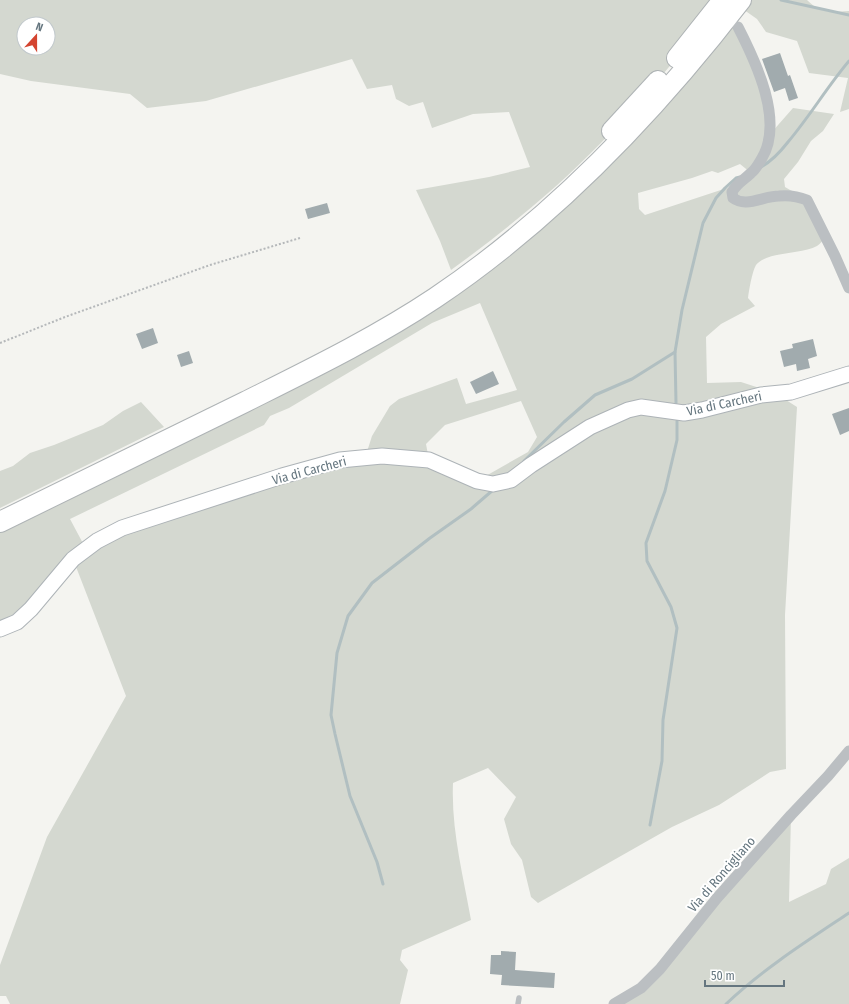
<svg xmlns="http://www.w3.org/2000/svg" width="849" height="1004" viewBox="0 0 849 1004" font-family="'Fira Sans Condensed',sans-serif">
<rect width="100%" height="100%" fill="#f4f4f0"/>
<g fill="#d4d8d0" fill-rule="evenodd">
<path d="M0 0H723C671 66 618 131 555 187 522 216 487 244 451 270L440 241 416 190 489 177 530 167 509 112 473 114 432 128 423 102 409 106 396 99 392 85 367 89 352 59 206 101 147 108 130 94 31 81 0 74ZM24 24H48V48H24Z"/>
<path d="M741 0H807C821 14 831 12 849 11V109L840 112 848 78 809 73 797 41 766 32 757 19 737 5Z"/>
<path d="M729 16 753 56 771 133 793 108 834 114 823 131 811 141 798 162 784 179 785 187 807 200 826 237C823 240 820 244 817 246 801 255 767 251 756 265 752 272 749 290 748 298L755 306 721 324 706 337 707 383 741 382 775 393 797 407 785 615 786 769 770 772 719 805 672 827 538 903 531 897 522 860 511 844 504 819 516 797 488 768 453 783C451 829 463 875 471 920L402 950 400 960 408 970 400 1004H10L6 996H0V965L47 837 126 696 73 559 0 629V522L349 350 511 242ZM740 164 751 173 736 185 645 215 639 209 638 193 692 178 712 171 718 173ZM480 303 517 390 466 404 457 378 399 399 390 406 372 436 365 458 97 541 86 549 70 519 264 425 270 416 289 408 432 323ZM521 401 537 437 528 452 477 481 429 460 426 444 445 425Z"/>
<path d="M141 402 164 427 0 508V471L13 466 30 453 54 445 103 425 123 411Z"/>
<path d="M791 815 789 902 826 884 831 869 849 858V1004H614L641 988Z"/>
</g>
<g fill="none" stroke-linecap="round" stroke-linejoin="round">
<g stroke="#b1bfc1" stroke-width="3">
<path d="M781 0 849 15"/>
<path d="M761 167C772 161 781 151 788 142 810 116 827 87 849 61"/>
<path d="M676 403 675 352 682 310 703 223 716 198 725 188 736 178 740 177"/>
<path d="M524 461 564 422 595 395 632 379 675 352"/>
<path d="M650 825 662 761 663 720 677 628 671 607 647 561 646 543 665 491 677 440V421"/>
<path d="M383 884 377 862 350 796 335 734 331 715 337 653 348 616 372 583 430 538 471 509 493 490"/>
<path d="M726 1004C763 969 807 941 849 913"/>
</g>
</g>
<g fill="#a1abae">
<path d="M780 53 788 76 790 75 798 98 789 101 785 88 774 92 762 59Z"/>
<path d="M327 203 330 213 308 219 305 209Z"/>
<path d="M153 328 158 343 142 349 136 334Z"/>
<path d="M813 339 817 356 808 359 810 368 797 371 796 364 784 367 780 351 793 348 792 344Z"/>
<path d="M189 351 193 363 181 367 177 355Z"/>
<path d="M493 371 499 384 476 394 470 382Z"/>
<path d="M849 408V431L840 435 832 414Z"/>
<path d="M501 951 516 952 515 970 555 973 554 988 501 985 502 975 490 974 491 955H501Z"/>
</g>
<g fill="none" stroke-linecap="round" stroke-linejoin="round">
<defs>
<path id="secondary" d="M0 629 17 622 31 609 73 559 97 541 122 528 282 476 340 460 382 456 429 460 477 481 493 484 511 480 531 465 590 427 628 410 641 407 684 413 702 410 761 395 791 392 849 374"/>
<g id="highway">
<path d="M677 58 723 0"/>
<path d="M612 131 658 81"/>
<path d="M0 522C82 482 163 442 245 402 309 370 375 338 435 298 554 218 654 113 741 0"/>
</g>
</defs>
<use href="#secondary" stroke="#adb3b7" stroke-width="17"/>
<use href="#highway" stroke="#aeb3b5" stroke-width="22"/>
<path stroke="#b5b8ba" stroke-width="2" stroke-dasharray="2 2" stroke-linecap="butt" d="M0 343 65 317 210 265 300 238"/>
<path stroke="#bbbfc2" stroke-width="5.5" d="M518 1004 519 998"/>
<g stroke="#bbbfc2" stroke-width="11">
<path d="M738 27C756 62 784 121 762 158 759 163 756 169 751 173 744 180 737 183 732 192L733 198C746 208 763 196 779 196 789 195 797 196 807 200L835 256 849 288"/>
<path d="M614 1004 641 988 660 969 717 898 791 815 828 776 849 751"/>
</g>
<use href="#secondary" stroke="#fff" stroke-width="15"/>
<use href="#highway" stroke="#fff" stroke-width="20"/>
</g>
<g text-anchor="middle" stroke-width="4" stroke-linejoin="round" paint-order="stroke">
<g font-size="13" fill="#65767f" stroke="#fff">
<text transform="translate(724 403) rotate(-12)" y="5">Via di Carcheri</text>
<text transform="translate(309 470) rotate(-15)" y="5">Via di Carcheri</text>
<text transform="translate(721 874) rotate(-49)" y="5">Via di Roncigliano</text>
</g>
</g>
<g transform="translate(36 36) rotate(21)"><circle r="19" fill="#ffffff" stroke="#c1c8cc"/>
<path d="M0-3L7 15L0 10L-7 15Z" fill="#d44430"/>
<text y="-6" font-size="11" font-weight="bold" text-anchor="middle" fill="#65767f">N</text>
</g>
<path d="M705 980v6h79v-6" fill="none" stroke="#65767f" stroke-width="2"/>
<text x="711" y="980" font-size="12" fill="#65767f" stroke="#ffffff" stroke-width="3" paint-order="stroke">50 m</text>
</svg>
